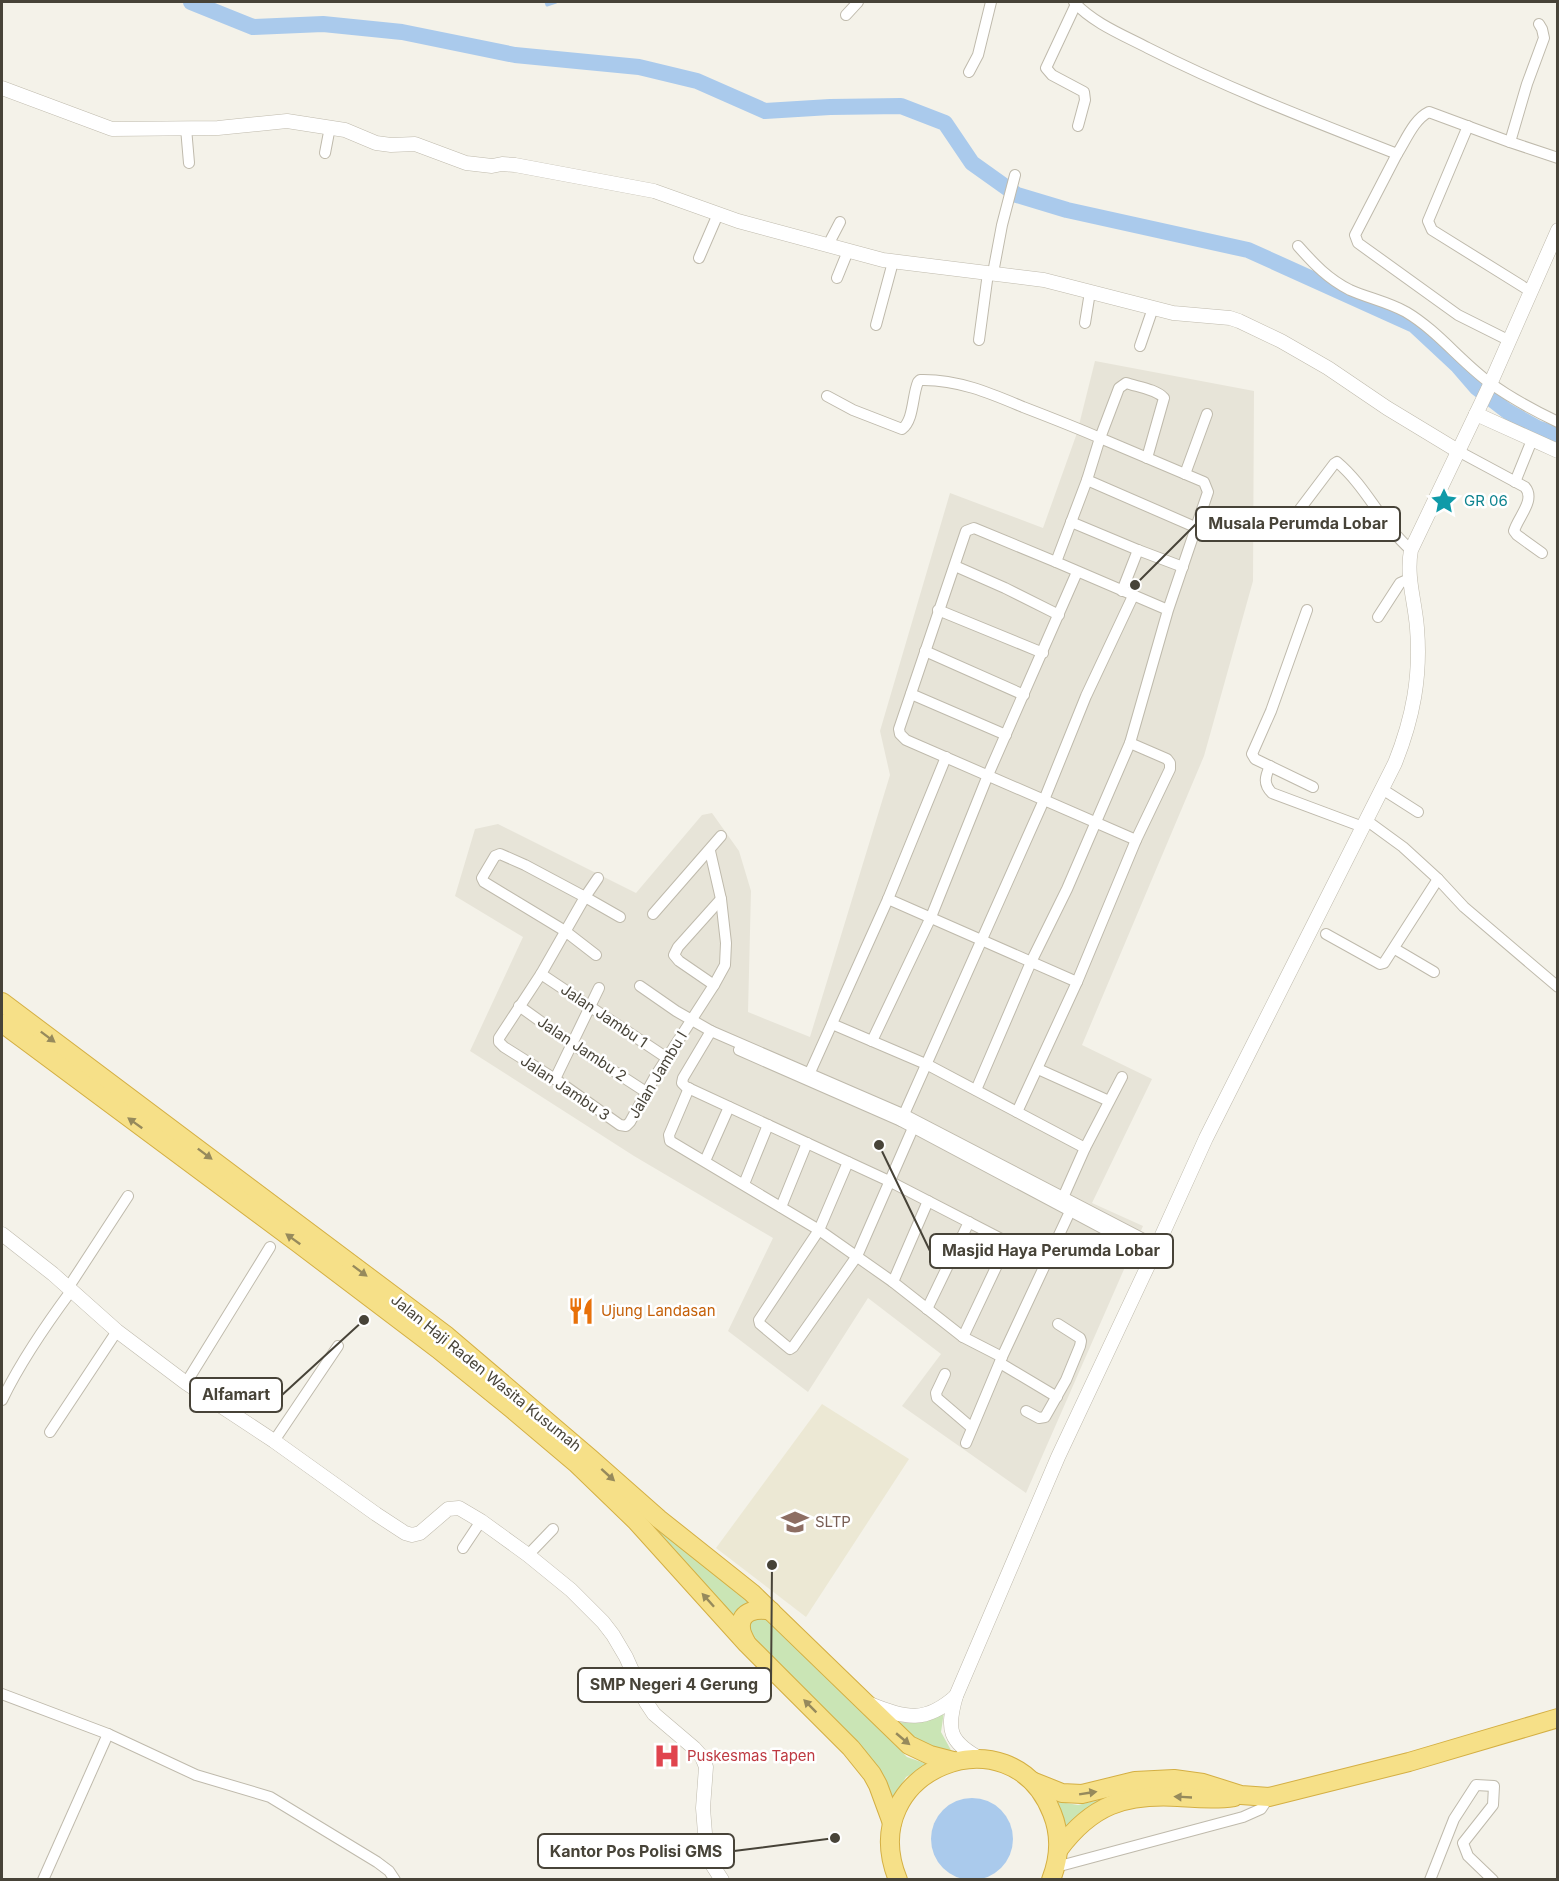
<svg xmlns="http://www.w3.org/2000/svg" width="1559" height="1881" viewBox="0 0 1559 1881" font-family="Inter,sans-serif">
<rect width="100%" height="100%" fill="#f4f2e9"/>
<path fill="#e7e4d8" d="M1095 361 1254 391 1253 581 1204 756 1082 1045 1152 1079 1092 1203 1143 1226 1026 1493 902 1406 941 1354 868 1298 808 1392 728 1331 773 1238 634 1156 470 1051 523 937 455 896 475 829 498 824 636 893 702 815 712 813 739 851 751 891 748 1012 810 1037 890 775 880 731 950 493 1043 528 1077 433Z"/>
<path fill="#ece8d4" d="M822 1404 909 1459 806 1617 716 1548Z"/>
<g fill="#cae5b5">
<path d="M450 1346 757 1601 736 1619Z"/>
<path d="M764 1613 907 1757 930 1765 906 1777 893 1799 882 1775 744 1632V1622Z"/>
<path d="M944 1712 941 1732 952 1752H923L889 1721C913 1724 922 1725 944 1712Z"/>
<path d="M1148 1788 1141 1794 1064 1832 1054 1801 1078 1805Z"/>
</g>
<circle fill="#aacaec" cx="972" cy="1839" r="41"/>
<g fill="none" stroke-linecap="round" stroke-linejoin="round">
<path stroke="#aacaec" stroke-width="3" d="M546 2 547 5 556 2"/>
<path stroke="#aacaec" stroke-width="16" d="M191 2 253 27 323 24 402 32 515 55 639 67 697 81 765 111 830 107 901 106 945 123 972 163 1017 195 1067 210 1248 250 1414 325 1458 366 1477 388 1507 411 1537 428 1558 435"/>
<defs>
<g id="minor">
<path d="M1074 2C1093 23 1123 35 1148 48 1229 89 1313 121 1397 154 1406 140 1414 119 1429 112L1510 142 1558 158"/>
<path d="M1076 4 1046 68 1052 75 1084 92 1085 100 1078 126"/>
<path d="M846 15 858 2"/>
<path d="M969 72 978 55 991 2"/>
<path d="M1468 126 1428 221 1432 230 1530 291"/>
<path d="M186 128 189 163"/>
<path d="M1510 142 1527 84 1544 38 1542 29 1539 24"/>
<path d="M325 153 330 127"/>
<path d="M1397 154 1355 235 1358 243 1458 315 1508 340"/>
<path d="M828 245 840 222"/>
<path d="M1298 246C1314 264 1328 279 1350 290 1368 298 1388 302 1406 312 1438 331 1460 361 1490 383 1511 398 1535 411 1558 422"/>
<path d="M699 258 718 214"/>
<path d="M993 273 1002 225 1015 175"/>
<path d="M837 278 848 251"/>
<path d="M1085 323 1090 292"/>
<path d="M876 325 893 262"/>
<path d="M979 340 988 273"/>
<path d="M1140 346 1153 308"/>
<path d="M827 396 853 410 902 429C914 420 912 396 918 382L920 380C957 379 990 393 1023 407 1049 417 1075 427 1100 438L1119 388 1126 383C1138 387 1156 389 1164 398L1147 458"/>
<path d="M1458 451 1525 487C1536 500 1518 517 1514 531L1517 535 1542 553"/>
<path d="M1185 474 1207 414"/>
<path d="M1087 480 1195 527"/>
<path d="M1515 482 1532 440"/>
<path d="M1300 509 1334 464 1337 462C1367 487 1382 525 1411 550"/>
<path d="M1071 522 1138 550 1183 567"/>
<path d="M1056 562 974 528 966 531 899 729 900 734 906 740 1136 840"/>
<path d="M955 566 1005 588 1059 615"/>
<path d="M1122 591 1138 550"/>
<path d="M938 610 1043 653"/>
<path d="M1307 610 1271 711 1252 754 1255 759 1313 787"/>
<path d="M1378 617 1400 583 1409 579"/>
<path d="M925 651 1024 695"/>
<path d="M911 694 1006 735"/>
<path d="M1270 766C1265 777 1263 784 1272 793L1363 827"/>
<path d="M1382 789 1418 812"/>
<path d="M1366 820 1403 847 1438 879 1464 907 1558 987"/>
<path d="M598 878 585 897 620 917"/>
<path d="M888 899 1077 982"/>
<path d="M653 914 721 836"/>
<path d="M1326 934 1380 964 1384 963 1438 879"/>
<path d="M1395 949 1434 972"/>
<path d="M596 955 565 931 484 882 482 878 495 856 500 854 525 865 585 897 541 974 499 1038V1042L504 1047 555 1079 620 1125 626 1126 630 1122 656 1075 714 985 725 965 726 943 721 899 710 851"/>
<path d="M541 974 667 1058"/>
<path d="M714 985 679 961 674 955 678 947 721 899"/>
<path d="M640 986 676 1011 711 1031 905 1115 1157 1246"/>
<path d="M519 1006 572 1044 646 1092"/>
<path d="M832 1024 928 1065 1085 1148"/>
<path d="M711 1031 683 1078 682 1083 686 1087 889 1181 1046 1262"/>
<path d="M872 1041 931 917 988 775 1077 572"/>
<path d="M739 1050 901 1121 1153 1255"/>
<path d="M1038 1069 1109 1101"/>
<path d="M555 1079 599 988"/>
<path d="M807 1079 888 899 946 757"/>
<path d="M689 1088 669 1135 670 1141 819 1230 893 1282 963 1337 1002 1357"/>
<path d="M976 1090 1031 962 1067 889 1130 743 1168 610 1208 492 1204 482 1100 438 1087 480 1056 562 1168 610"/>
<path d="M1017 1112 1077 982 1136 840 1170 769V763L1167 759 1130 743"/>
<path d="M901 1121 1044 800 1086 696 1133 596"/>
<path d="M705 1161 729 1107"/>
<path d="M848 1162 819 1230 759 1320 760 1324 790 1349 793 1347 857 1256 913 1128"/>
<path d="M744 1184 768 1125"/>
<path d="M1061 1202 1085 1148 1122 1077"/>
<path d="M781 1207 807 1143"/>
<path d="M893 1282 928 1201"/>
<path d="M68 1288 128 1196"/>
<path d="M927 1309 969 1222"/>
<path d="M963 1337 1008 1242"/>
<path d="M1000 1363 1057 1397"/>
<path d="M945 1374 936 1393 937 1398 972 1428"/>
<path d="M186 1383 270 1247"/>
<path d="M2 1400C21 1361 45 1326 71 1291"/>
<path d="M1026 1411 1039 1418 1045 1417 1066 1380 1080 1346 1081 1341 1080 1338 1058 1324"/>
<path d="M50 1432 117 1331"/>
<path d="M274 1441 338 1346"/>
<path d="M966 1443 1002 1357 1073 1205"/>
<path d="M463 1548 481 1521"/>
<path d="M528 1555 553 1529"/>
<path d="M2 1694 108 1734 196 1775 270 1797 377 1862 389 1871 395 1880"/>
<path d="M1056 1867 1243 1817 1261 1809 1269 1797"/>
<path d="M43 1880 108 1734"/>
<path d="M1430 1880 1454 1819 1476 1785 1494 1786 1493 1805 1463 1843 1468 1856 1493 1880"/>
</g>
<g id="tertiary">
<path d="M2 88 112 129 218 128 287 121 345 130 376 143 391 145 415 144 466 163 492 166 502 164 515 165 654 191 738 221 883 260 1044 280 1173 313 1230 318 1239 321 1281 341 1328 368 1387 408 1458 451"/>
<path d="M1476 414 1558 451"/>
<path d="M2 1234 53 1274 117 1331 186 1383 274 1441 376 1514 405 1533 412 1535 420 1533 448 1509 459 1508 481 1521 528 1555 571 1590 603 1622 613 1635 626 1657 646 1702 654 1714 694 1748 702 1757 706 1767 703 1808 706 1846 713 1866 722 1880"/>
<path d="M870 1704C906 1719 926 1723 956 1696"/>
<path d="M981 1759C949 1742 946 1730 956 1696L1058 1457 1153 1255 1206 1138 1395 763C1413 718 1421 676 1417 628 1415 601 1406 577 1411 550L1488 389 1558 230"/>
</g>
<g id="trunk">
<path d="M2 1002 447 1336 590 1458 659 1519 752 1593 909 1745 930 1755 953 1761"/>
<path d="M2 1023 298 1243 438 1349 512 1409 576 1463 636 1521 747 1644 851 1748 872 1774 878 1785 892 1823"/>
<path d="M746 1642C744 1638 741 1633 741 1628 739 1610 759 1608 771 1611"/>
<path d="M1032 1781 1062 1793 1082 1794 1135 1781 1174 1779 1203 1783 1241 1795 1269 1797 1409 1762 1558 1718"/>
<path d="M1059 1849C1092 1805 1124 1794 1178 1797 1196 1798 1215 1800 1234 1797"/>
<path d="M898 1880C853 1770 1011 1708 1052 1813 1061 1835 1060 1857 1051 1880"/>
</g>
</defs>
<use href="#minor" stroke="#bfbaac" stroke-width="12"/>
<use href="#tertiary" stroke="#bfbaac" stroke-width="15"/>
<use href="#trunk" stroke="#d4af43" stroke-width="20"/>
<use href="#minor" stroke="#fff" stroke-width="10"/>
<use href="#tertiary" stroke="#fff" stroke-width="14"/>
<use href="#trunk" stroke="#f6e088" stroke-width="18"/>
</g>
<defs><path id="oneway-solid" d="M-6-.8H1V-3.2L6.5 0L1 3.2V.8H-6Z" transform="scale(1.5)"/></defs>
<g fill="#968a5c">
<use href="#oneway-solid" transform="translate(48 1037) rotate(37)"/>
<use href="#oneway-solid" transform="translate(135 1123) rotate(-144)"/>
<use href="#oneway-solid" transform="translate(205 1154) rotate(37)"/>
<use href="#oneway-solid" transform="translate(293 1239) rotate(-144)"/>
<use href="#oneway-solid" transform="translate(360 1271) rotate(37)"/>
<use href="#oneway-solid" transform="translate(608 1475) rotate(42)"/>
<use href="#oneway-solid" transform="translate(708 1600) rotate(-132)"/>
<use href="#oneway-solid" transform="translate(810 1706) rotate(-135)"/>
<use href="#oneway-solid" transform="translate(903 1739) rotate(40)"/>
<use href="#oneway-solid" transform="translate(1088 1793) rotate(-9)"/>
<use href="#oneway-solid" transform="translate(1183 1797) rotate(-177)"/>
</g>
<defs>
<symbol id="sight-bare" viewBox="-9 -9 18 18"><path d="M0-6L1.8-2.2L6-1.7L2.9 1.2L3.7 5.4L0 3.3L-3.7 5.4L-2.9 1.2L-6-1.7L-1.8-2.2Z" fill="#0f9aa8" stroke="#fff" stroke-width="2.5" paint-order="stroke"/></symbol>
<symbol id="restaurant-bare" viewBox="-9 -9 18 18"><path d="M-5-6h1v4h1v-4h1v4h1v-4h1v5L-1.5 .5V6h-2V.5L-5-1ZM5-6V6H3V1.5H1.5Q1.5-4 5-6Z" fill="#e8710a" stroke="#fff" stroke-width="2.5" paint-order="stroke"/></symbol>
<symbol id="school-bare" viewBox="-9 -9 18 18"><path d="M0-5L7-2L0 1L-7-2ZM-4 1L0 2.5L4 1V4Q0 6-4 4Z" fill="#8d6e63" stroke="#fff" stroke-width="2.5" paint-order="stroke"/></symbol>
<symbol id="hospital-bare" viewBox="-9 -9 18 18"><path d="M-5-5h3v3.5h4V-5h3V5h-3V1.5h-4V5h-3Z" fill="#e0444e" stroke="#fff" stroke-width="2.5" paint-order="stroke"/></symbol>
</defs>
<g fill-rule="evenodd">
<use href="#sight-bare" x="1425" y="482" width="38" height="38"/>
<use href="#restaurant-bare" x="562" y="1292" width="38" height="38"/>
<use href="#school-bare" x="776" y="1503" width="38" height="38"/>
<use href="#hospital-bare" x="648" y="1737" width="38" height="38"/>
</g>
<g text-anchor="middle" stroke-width="5" stroke-linejoin="round" paint-order="stroke">
<g font-size="15" fill="#0d838f" stroke="#fff" text-anchor="start">
<text x="1464" y="506">GR 06</text>
</g>
<g font-size="15" fill="#474338" stroke="#fff">
<text transform="translate(604 1016) rotate(34)" y="5">Jalan Jambu 1</text>
<text transform="translate(582 1049) rotate(34)" y="5">Jalan Jambu 2</text>
<text transform="translate(658 1075) rotate(-59)" y="5">Jalan Jambu I</text>
<text transform="translate(565 1088) rotate(34)" y="5">Jalan Jambu 3</text>
<text transform="translate(486 1373) rotate(39)" y="5">Jalan Haji Raden Wasita Kusumah</text>
</g>
<g font-size="15" fill="#c56008" stroke="#fff" text-anchor="start">
<text x="601" y="1316">Ujung Landasan</text>
</g>
<g font-size="15" fill="#785e54" stroke="#fff" text-anchor="start">
<text x="815" y="1527">SLTP</text>
</g>
<g font-size="15" fill="#be3a42" stroke="#fff" text-anchor="start">
<text x="687" y="1761">Puskesmas Tapen</text>
</g>
</g>
<path fill="none" stroke="#474338" stroke-width="2" d="M1135 585L1196 524M879 1145L930 1251M364 1320L282 1395M772 1565L771 1685M835 1838L734 1851"/>
<g fill="#474338" stroke="#fff" stroke-width="2">
<circle cx="1135" cy="585" r="6"/>
<circle cx="879" cy="1145" r="6"/>
<circle cx="364" cy="1320" r="6"/>
<circle cx="772" cy="1565" r="6"/>
<circle cx="835" cy="1838" r="6"/>
</g>
<g fill="#fff" stroke="#474338" stroke-width="2">
<rect x="1196" y="507" width="204" height="34" rx="6"/>
<rect x="930" y="1234" width="243" height="34" rx="6"/>
<rect x="190" y="1378" width="92" height="34" rx="6"/>
<rect x="578" y="1668" width="193" height="34" rx="6"/>
<rect x="538" y="1834" width="196" height="34" rx="6"/>
</g>
<g font-size="16" text-anchor="middle" font-weight="bold" fill="#474338">
<text x="1298" y="529">Musala Perumda Lobar</text>
<text x="1051" y="1256">Masjid Haya Perumda Lobar</text>
<text x="236" y="1400">Alfamart</text>
<text x="674" y="1690">SMP Negeri 4 Gerung</text>
<text x="636" y="1857">Kantor Pos Polisi GMS</text>
</g>
<rect width="1559" height="1881" fill="none" stroke="#474338" stroke-width="6"/>
</svg>
